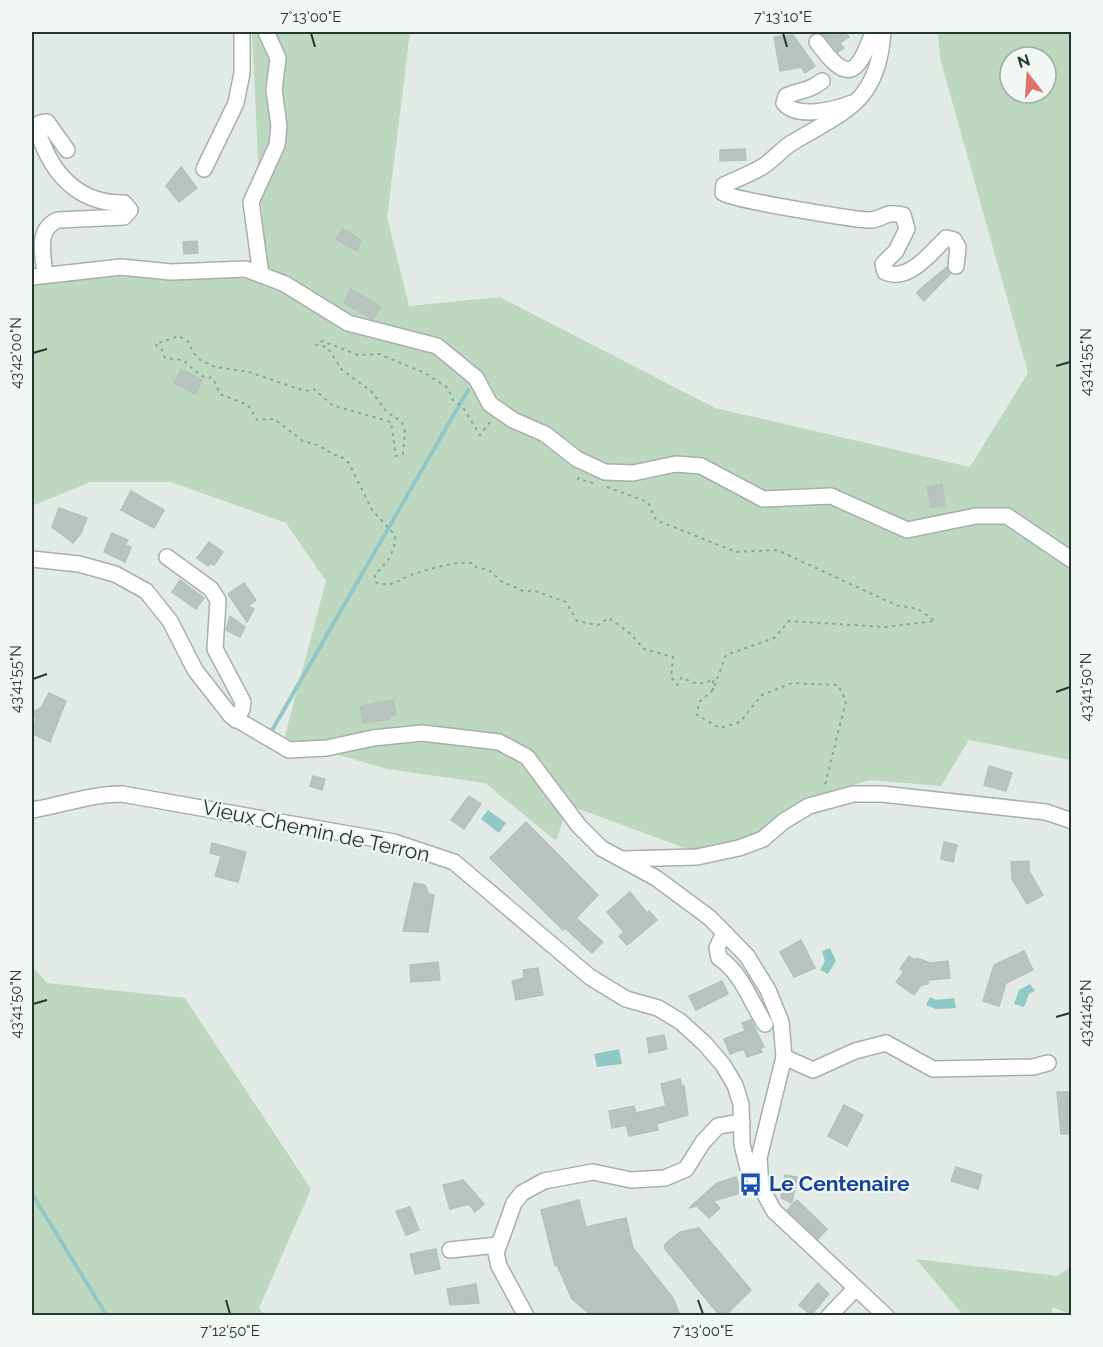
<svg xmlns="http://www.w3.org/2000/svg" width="1103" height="1347" viewBox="0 0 1103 1347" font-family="Raleway,sans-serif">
<rect width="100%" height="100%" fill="#e1eae4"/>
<g fill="#bdd8bf" fill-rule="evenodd">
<path d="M252 32H410L387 217 409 306 500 297 715 408 970 467 1028 373 940 58 938 32H1071V760L969 740 941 786 870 780 807 799 755 834 696 852 568 805 556 841 485 783 387 769 284 739 326 581 286 523 171 482H90L32 506V273L241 276 269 288 259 183ZM1010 57H1046V93H1010Z"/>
<path d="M32 966 47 983 185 998 311 1189 259 1308 265 1315H32Z"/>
<path d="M916 1259 1057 1276 1071 1267V1315L1053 1307 1051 1315H963Z"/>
</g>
<g fill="#90c8c7">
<path d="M488 810 506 823 499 833 481 819Z"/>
<path d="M830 948 836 961 828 974 820 970 825 961 822 951Z"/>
<path d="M1030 984 1035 991 1029 994 1024 1007 1014 1004 1019 990Z"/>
<path d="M930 997 936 1000 954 998 956 1008 936 1009 926 1005Z"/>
<path d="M619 1049 622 1064 597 1067 594 1054Z"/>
</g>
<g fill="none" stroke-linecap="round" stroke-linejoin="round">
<g stroke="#90c8c7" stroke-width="4">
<path d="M271 732 468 390"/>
<path d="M32 1194 107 1316"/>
</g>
</g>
<g fill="#b7c4bd" stroke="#b4c2ba" stroke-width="1.5">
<path d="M816 32H844L849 37 840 43 844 48 838 52 824 36Z"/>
<path d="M793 35 815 66 805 73 801 67 780 71 774 37Z"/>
<path d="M745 149 746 160 720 161V150Z"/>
<path d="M181 167 197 188 179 202 166 186Z"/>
<path d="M343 229 361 240 357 251 336 239Z"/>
<path d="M197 241 198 253 184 254 183 242Z"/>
<path d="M947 267 950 274 924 301 917 293 919 290Z"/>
<path d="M351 289 381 307 373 319 344 303Z"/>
<path d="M181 369 202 380 195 394 174 383Z"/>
<path d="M942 484 945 505 931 507 927 487Z"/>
<path d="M131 491 164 510 154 528 121 510Z"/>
<path d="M59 508 87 518 81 533 73 543 52 527Z"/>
<path d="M112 533 128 540 125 545 131 547 125 562 104 552Z"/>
<path d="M209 542 223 552 214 565 210 563 208 566 197 558Z"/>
<path d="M180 580 204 598 196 609 172 592Z"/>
<path d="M244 583 256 600 248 606 254 609 247 622 228 594Z"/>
<path d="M230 616 245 627 240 637 226 630Z"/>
<path d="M49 693 66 701 50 742 32 733 36 719 32 712 41 708Z"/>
<path d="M393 700 396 715 389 716V719L363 723 360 706Z"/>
<path d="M989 766 1012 773 1006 791 984 785Z"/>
<path d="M313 776 325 779 322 790 310 786Z"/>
<path d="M469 796 481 804 464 829 451 820Z"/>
<path d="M526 822 598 895 576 918 603 942 592 953 565 928 563 930 490 858Z"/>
<path d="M944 842 957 845 953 862 941 859Z"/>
<path d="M212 843 246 852 238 882 215 876 221 856 210 853Z"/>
<path d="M1029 861V871L1043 895 1027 904 1012 879 1011 862Z"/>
<path d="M414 883 425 885 429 894 434 895 428 932 403 931Z"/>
<path d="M630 892 647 913 649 911 657 920 627 945 619 936 624 932 607 912Z"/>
<path d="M801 940 815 968 794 977 780 952Z"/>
<path d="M1024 951 1033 970 1006 983 999 1006 983 1001 994 965Z"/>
<path d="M909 956 915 960 917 958 930 963 948 961 950 978 928 980V984L921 985 914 995 896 982 904 972 900 969Z"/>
<path d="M438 962 440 980 411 982 410 965Z"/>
<path d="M538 968 543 995 516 1000 512 981 524 978 523 970Z"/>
<path d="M722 981 728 994 696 1010 689 996Z"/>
<path d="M751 1020 764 1047 760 1048 762 1052 747 1057 744 1049 730 1054 724 1039 745 1031 742 1023Z"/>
<path d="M664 1035 667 1049 649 1053 647 1038Z"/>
<path d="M680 1079 682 1087 684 1086 688 1115 656 1124 658 1130 629 1136 626 1125 612 1128 609 1111 634 1106 636 1113 666 1106 661 1084Z"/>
<path d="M1057 1092H1071V1134H1061Z"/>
<path d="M844 1105 863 1115 847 1146 828 1136Z"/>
<path d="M956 1167 982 1175 978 1189 951 1181Z"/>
<path d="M785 1175 797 1177 792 1203 781 1198Z"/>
<path d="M736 1177 741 1193 713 1201 720 1208 709 1218 697 1206 689 1208 717 1183Z"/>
<path d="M463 1180 484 1204 475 1212 469 1204 450 1209 443 1185Z"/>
<path d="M579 1200 586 1227 626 1218 633 1248 673 1298 680 1316H592L572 1299 557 1265 555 1266 541 1210Z"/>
<path d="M797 1200 827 1229 818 1239 787 1210Z"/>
<path d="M410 1207 419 1230 406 1235 396 1211Z"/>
<path d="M699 1228 751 1290 725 1316H720L665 1249V1244L680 1232Z"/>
<path d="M436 1249 440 1269 415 1274 410 1254Z"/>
<path d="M818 1283 829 1294 811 1315 799 1305Z"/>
<path d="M476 1284 479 1303 450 1305 447 1289Z"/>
</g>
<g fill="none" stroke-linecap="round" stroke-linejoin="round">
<defs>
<g id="minor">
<path d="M883 32C878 104 844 111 790 144 780 151 772 161 762 167 750 174 737 179 724 185L723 193C728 199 851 219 868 220 883 221 883 210 903 215L907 229 896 251 883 264 885 272C908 283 932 252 946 238L954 240 958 247 956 266"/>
<path d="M817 42C847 83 857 77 873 32"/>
<path d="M822 81C808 92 801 89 786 96L784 103C797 119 835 110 852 103"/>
<path d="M204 169 236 103 242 73V32"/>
<path d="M44 266C42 249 38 228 58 220L124 217 130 210 124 203C84 204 57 180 43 145 40 137 35 130 40 123L47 122 67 150"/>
<path d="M261 275 251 202 277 145 279 126 274 90 278 58 266 32"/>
<path d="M32 277 121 267 171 272 246 269 285 284 348 323 437 346 476 378 490 404 513 420 545 434 577 459 605 472 633 473 676 464 701 466 763 499 831 496 907 530 976 516H1007L1072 560"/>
<path d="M167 557 211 589 218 600 215 649 243 702 242 709 236 720"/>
<path d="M32 559 79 564 115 574 146 591 170 621 195 670 231 716 289 750 327 748 373 738 422 733 499 742 527 757 579 826 601 848 656 878 710 918 747 956 768 990 781 1022 784 1057 759 1158 761 1187 774 1211 886 1316"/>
<path d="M32 810C62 805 91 794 122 794L394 842 454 862 590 977 626 999 658 1008 681 1022 705 1044 723 1065 735 1085 741 1104 742 1144 748 1169 760 1184"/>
<path d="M623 859 697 857 739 848 763 839 784 821 809 806 853 794H882L1046 812 1072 821"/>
<path d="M724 932 717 948 719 958C741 972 751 1002 765 1024"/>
<path d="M784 1057 813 1070 855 1051 886 1043 933 1069 1033 1067 1048 1063"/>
<path d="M450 1250 498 1245"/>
<path d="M526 1316 499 1266 496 1253 514 1203 522 1193 544 1181 593 1172 631 1180 665 1178 686 1169 703 1142 718 1126 742 1122"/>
<path d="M829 1316 856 1288"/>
</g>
</defs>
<use href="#minor" stroke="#a5b1aa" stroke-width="18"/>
<g stroke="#85a998" stroke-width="2" stroke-dasharray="3 4.5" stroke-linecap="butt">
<path d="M490 422 480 435 462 406 453 400 448 388 425 373 379 354 358 355 322 341 316 345 327 347 342 370 371 391 386 411 402 422 405 432 403 454 396 456 391 422 332 405 314 389 305 391 249 372 215 367 200 360 192 351 189 342 179 336 155 344 162 350 165 358 183 360 201 376 213 378 220 394 248 405 257 420 274 419 303 441 318 445 334 455H339L349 463 372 510 395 535C395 553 388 562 375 574V582C391 588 397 581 411 575 429 569 455 561 473 563L476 567 489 570 501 581 523 591H535L566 602 577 621 598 625 609 618 631 634 644 649 673 657 671 677 677 685 682 677C694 684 701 686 713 679V690"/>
<path d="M579 477 578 479 593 483"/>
<path d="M607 487 648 502 656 520 736 552 777 550 896 605 918 609 935 621 885 627 789 621 774 638 726 655 713 690 699 702 697 715 720 728 740 722 762 695 792 683 838 685 846 701 824 789"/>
</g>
<use href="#minor" stroke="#fff" stroke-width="15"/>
</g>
<path fill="none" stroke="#24382f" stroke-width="2" d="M311 33 315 47M783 33 787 47M33 353 47 349M1056 366 1070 362M33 679 47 674M1056 692 1070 687M33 1004 47 1000M1056 1017 1070 1013M226 1300 230 1314M698 1300 703 1314"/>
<defs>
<symbol id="bus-bare" viewBox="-9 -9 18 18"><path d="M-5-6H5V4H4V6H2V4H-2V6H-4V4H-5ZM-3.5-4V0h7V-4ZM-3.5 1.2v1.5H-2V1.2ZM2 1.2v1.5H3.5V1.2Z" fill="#1a4fb4" stroke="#f1f7f3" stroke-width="2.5" paint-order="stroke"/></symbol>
</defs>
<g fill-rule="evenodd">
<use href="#bus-bare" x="734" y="1168" width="33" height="33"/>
</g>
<g text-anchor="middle" stroke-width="4.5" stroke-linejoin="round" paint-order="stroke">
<g font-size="21" fill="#24382f" stroke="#f1f7f3">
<text transform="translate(316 831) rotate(12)" y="7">Vieux Chemin de Terron</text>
</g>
<g font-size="21" font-weight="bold" fill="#164399" stroke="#f1f7f3" text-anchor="start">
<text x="769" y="1191">Le Centenaire</text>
</g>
</g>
<rect width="1103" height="1347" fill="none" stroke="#f1f7f3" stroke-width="66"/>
<g transform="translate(1028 75) rotate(343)"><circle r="28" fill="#f1f7f3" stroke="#9faba5" stroke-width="1.5"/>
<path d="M0-4.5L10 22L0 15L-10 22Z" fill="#e07269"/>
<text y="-9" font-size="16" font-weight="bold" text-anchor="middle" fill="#24382f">N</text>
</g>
<rect x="33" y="33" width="1037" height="1281" fill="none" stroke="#24382f" stroke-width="2"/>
<g font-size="15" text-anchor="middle" fill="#24382f">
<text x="311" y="22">7°13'00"E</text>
<text x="783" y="22">7°13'10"E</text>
<text transform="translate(16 353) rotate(-90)" y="5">43°42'00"N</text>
<text transform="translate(1086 362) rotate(-90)" y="5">43°41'55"N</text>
<text transform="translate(16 679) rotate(-90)" y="5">43°41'55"N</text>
<text transform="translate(1086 687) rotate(-90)" y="5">43°41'50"N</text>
<text transform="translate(16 1004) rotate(-90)" y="5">43°41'50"N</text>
<text transform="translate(1086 1013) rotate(-90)" y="5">43°41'45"N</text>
<text x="230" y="1336">7°12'50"E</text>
<text x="703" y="1336">7°13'00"E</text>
</g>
</svg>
